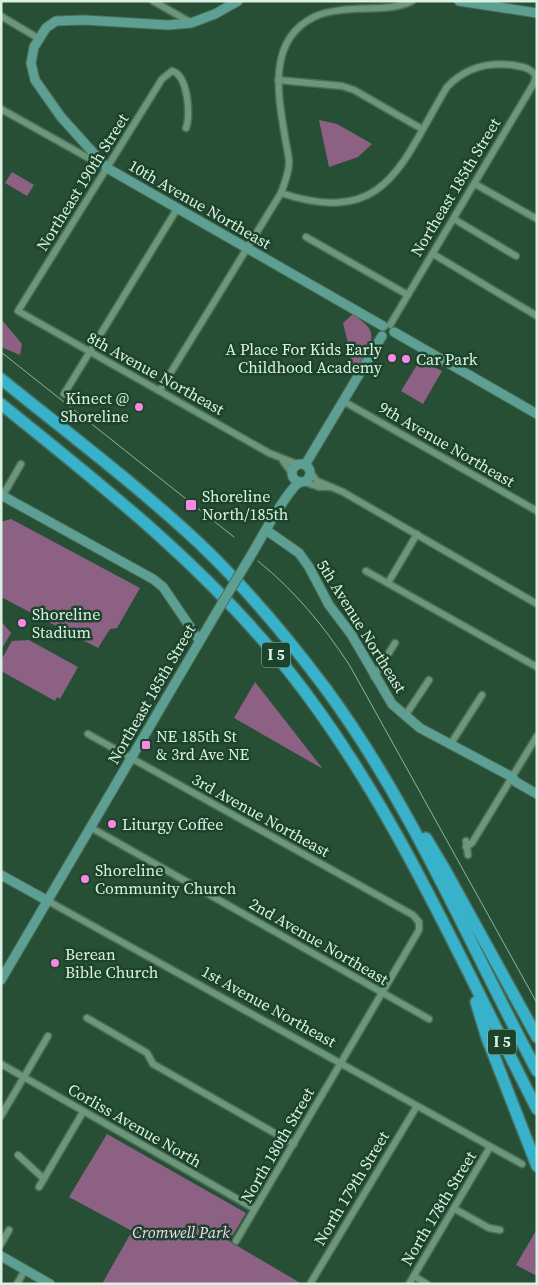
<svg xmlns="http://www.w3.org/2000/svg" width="538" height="1285" viewBox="0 0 538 1285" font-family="'Source Serif 4',serif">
<rect width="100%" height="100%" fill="#274f36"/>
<g fill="#8c6183">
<path d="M319 120 337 124 372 144 358 157 329 167Z"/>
<path d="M12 172 34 185 27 196 5 183Z"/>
<path d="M353 314C358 318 364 322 368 327 379 340 361 363 354 374L347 367 351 355 343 323Z"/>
<path d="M1 319 22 344 20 355 1 347Z"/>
<path d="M420 360 442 371 423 404 401 391Z"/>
<path d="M11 519 140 588 117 628 110 629 98 648 1 597V522Z"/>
<path d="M1 621 11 633 1 650Z"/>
<path d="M29 640 78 667 60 699 57 697 55 701 1 671V660L12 641Z"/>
<path d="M255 682 323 769 234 718Z"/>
<path d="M107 1134 246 1213 229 1241 302 1284H102L132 1231 69 1197Z"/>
<path d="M537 1229V1276L516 1265Z"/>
</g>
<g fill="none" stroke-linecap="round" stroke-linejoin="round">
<defs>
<g id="street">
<path d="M153 1 190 22"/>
<path d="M1 16 38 38"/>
<path d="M278 80 342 86 354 90 422 129"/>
<path d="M1 109 101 165"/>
<path d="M186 128C191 116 188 75 172 71L162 79 18 311 269 453 297 464"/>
<path d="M475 184 537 219"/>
<path d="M281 193C387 228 401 163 447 87 465 68 486 62 512 65 522 67 530 67 536 76L534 83 390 325"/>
<path d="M454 219 516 256"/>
<path d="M306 237 408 295"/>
<path d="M433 254 537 316"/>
<path d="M160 390 281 193C284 184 289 173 289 163 289 155 286 145 285 137 278 95 267 40 314 17 343 3 389 14 412 1"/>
<path d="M64 394 177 209"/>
<path d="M343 401 537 511"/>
<path d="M283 461 292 473"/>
<path d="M310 472 317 481 343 492 537 604"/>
<path d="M304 482 319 487H331"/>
<path d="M3 495 21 464"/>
<path d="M366 571 537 667"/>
<path d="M388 583 417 534"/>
<path d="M374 677 395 643"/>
<path d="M405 716 429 680"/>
<path d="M88 734 413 915 419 922V930L236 1241"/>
<path d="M450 745 482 695"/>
<path d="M90 827 429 1019"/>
<path d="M466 841 468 855"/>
<path d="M466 847 472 843 537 736"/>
<path d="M48 901 522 1164"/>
<path d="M87 1018 147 1053 153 1064 294 1144"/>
<path d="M1 1064 255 1209"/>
<path d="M1 1116 48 1036"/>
<path d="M18 1155 44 1179"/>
<path d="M39 1187 83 1112"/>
<path d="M455 1209 489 1228 500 1230"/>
<path d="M1 1244 9 1230"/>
<path d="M414 1276 427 1284"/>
<path d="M17 1284 25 1270"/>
<path d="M310 1284 417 1106"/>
<path d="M409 1284 490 1147"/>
</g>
<g id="secondary">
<path d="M238 1 215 14 191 23 168 25 84 20 56 21 46 28 34 47 31 63 35 80 61 117 107 168 383 326"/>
<path d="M459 1 537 13"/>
<path d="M394 332 537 414"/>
<circle cx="301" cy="473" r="9"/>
<path d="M305 465 382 336"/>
<path d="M1 495 153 579 163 587 199 640"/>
<path d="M266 530 299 553 309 567 329 605 351 634 392 704 420 728 512 777 516 782 537 794"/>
<path d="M247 562C257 546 287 489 300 482"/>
<path d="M1 875 48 901"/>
<path d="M1 980 218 610"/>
<path d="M1 1256 50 1284"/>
</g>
<g id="highway">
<path d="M1 379C68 433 137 485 200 544 246 588 288 638 326 689 413 807 468 942 537 1071"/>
<path d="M1 404C104 487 205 566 288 670 393 802 460 960 537 1109"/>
<path d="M426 838 444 868 537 1037"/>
<path d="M476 1002 487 1038 537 1166"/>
</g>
</defs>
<use href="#street" stroke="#496d58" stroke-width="9"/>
<use href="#secondary" stroke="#496d58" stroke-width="11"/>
<use href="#highway" stroke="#496d58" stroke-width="14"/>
<use href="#street" stroke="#6d977a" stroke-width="6"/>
<use href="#secondary" stroke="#5d9f92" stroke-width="9"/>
<use href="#highway" stroke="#38b2cb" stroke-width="11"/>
<g stroke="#94b19e" stroke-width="1">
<path d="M1 352 234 537"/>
<path d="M258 561C295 591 324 626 350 666L537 1003"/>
</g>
<defs>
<path id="secondary-bridge" d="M218 610 247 562"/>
</defs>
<use href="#secondary-bridge" stroke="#496d58" stroke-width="11" stroke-linecap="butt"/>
<use href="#secondary-bridge" stroke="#5d9f92" stroke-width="9"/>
</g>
<g fill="#fb87e5" stroke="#1c442c" stroke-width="2">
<circle cx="392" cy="358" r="5"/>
<circle cx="406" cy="359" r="5"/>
<circle cx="139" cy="407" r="5"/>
<rect x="185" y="499" width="12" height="12" rx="2.5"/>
<circle cx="22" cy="623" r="5"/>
<rect x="141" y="740" width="10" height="10" rx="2.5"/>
<circle cx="112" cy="824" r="5"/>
<circle cx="85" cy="879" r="5"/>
<circle cx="55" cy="963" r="5"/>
</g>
<g text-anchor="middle" stroke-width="5" stroke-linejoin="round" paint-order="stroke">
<g fill="#1c442c" stroke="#a2bdab" stroke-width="1">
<rect x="262" y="642.5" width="28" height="25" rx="4"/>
<rect x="488" y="1029.5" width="28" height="25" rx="4"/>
</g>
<g font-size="15" font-weight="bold" fill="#dbf1e1">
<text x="276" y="660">I 5</text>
<text x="502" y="1047">I 5</text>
</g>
<g font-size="16" fill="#dbf1e1" stroke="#1c442c">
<text transform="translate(82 182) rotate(-58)" y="6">Northeast 190th Street</text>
<text transform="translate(455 187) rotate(-59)" y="6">Northeast 185th Street</text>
<text transform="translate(200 204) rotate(30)" y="6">10th Avenue Northeast</text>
<text transform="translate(156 373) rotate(29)" y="6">8th Avenue Northeast</text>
<text transform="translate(447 444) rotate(30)" y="6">9th Avenue Northeast</text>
<text transform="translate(362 626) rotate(58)" y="6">5th Avenue Northeast</text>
<text transform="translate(151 694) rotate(-60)" y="6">Northeast 185th Street</text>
<text transform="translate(261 815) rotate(29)" y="6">3rd Avenue Northeast</text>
<text transform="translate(319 941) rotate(30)" y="6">2nd Avenue Northeast</text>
<text transform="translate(269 1006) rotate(29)" y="6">1st Avenue Northeast</text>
<text transform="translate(135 1125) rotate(30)" y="6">Corliss Avenue North</text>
<text transform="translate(277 1145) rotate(-60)" y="6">North 180th Street</text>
<text transform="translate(351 1188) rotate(-59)" y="6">North 179th Street</text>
<text transform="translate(438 1208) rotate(-59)" y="6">North 178th Street</text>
</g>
<g font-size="16" fill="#dbf1e1" stroke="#1c442c" text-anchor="start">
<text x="382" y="355" text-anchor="end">A Place For Kids Early<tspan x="382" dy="18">Childhood Academy</tspan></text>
<text x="416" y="365">Car Park</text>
<text x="129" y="404" text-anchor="end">Kinect @<tspan x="129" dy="18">Shoreline</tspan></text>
<text x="202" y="502">Shoreline<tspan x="202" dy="18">North/185th</tspan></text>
<text x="32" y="620">Shoreline<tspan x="32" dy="18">Stadium</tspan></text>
<text x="156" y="742">NE 185th St<tspan x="156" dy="18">&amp; 3rd Ave NE</tspan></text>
<text x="122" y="830">Liturgy Coffee</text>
<text x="95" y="876">Shoreline<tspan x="95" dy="18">Community Church</tspan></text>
<text x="65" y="960">Berean<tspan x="65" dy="18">Bible Church</tspan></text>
</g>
<g font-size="16" font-style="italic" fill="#fad7f1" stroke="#1c442c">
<text x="181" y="1238">Cromwell Park</text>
</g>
</g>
<rect width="538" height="1285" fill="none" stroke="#dbf1e1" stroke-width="5"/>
</svg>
